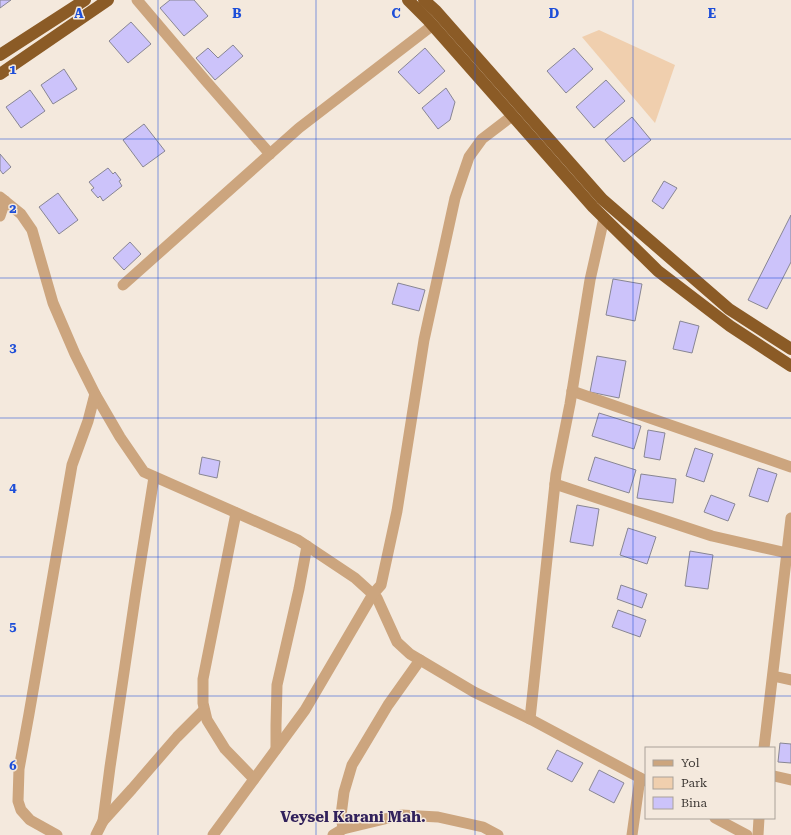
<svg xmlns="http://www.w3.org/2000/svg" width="791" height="835" viewBox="0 0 791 835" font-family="'Roboto Serif',serif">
<rect width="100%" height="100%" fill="#f4e9dd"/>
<path fill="#f0cfae" d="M599 30 675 65 655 123 582 37Z"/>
<g fill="#ccc3fa" stroke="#888693">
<path d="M0 0H11L0 8Z"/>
<path d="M170 0H194L208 16 184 36 160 8Z"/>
<path d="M131 22 151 44 128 63 109 41Z"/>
<path d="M233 45 243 56 215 80 196 58 208 48 218 58Z"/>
<path d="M425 48 445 71 419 94 398 72Z"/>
<path d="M574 48 593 69 566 93 547 71Z"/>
<path d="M64 69 77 89 53 104 41 85Z"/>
<path d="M606 80 625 101 594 128 576 107Z"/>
<path d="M446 88 455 102 450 120 438 129 422 108Z"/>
<path d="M30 90 45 111 21 128 6 107Z"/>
<path d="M632 117 651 140 624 162 605 140Z"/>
<path d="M144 124 165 151 143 167 123 140Z"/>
<path d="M0 154 11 167 3 174 0 170Z"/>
<path d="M108 168 113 174 115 172 121 180 119 181 122 186 103 201 100 196 98 198 91 190 94 188 89 182Z"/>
<path d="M664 181 677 188 663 209 652 201Z"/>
<path d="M58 193 78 220 59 234 39 207Z"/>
<path d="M791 215V262L767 309 748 300Z"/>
<path d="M130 242 141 254 124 270 113 258Z"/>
<path d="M613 279 642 284 635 321 606 315Z"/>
<path d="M398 283 425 290 419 311 392 304Z"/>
<path d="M680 321 699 326 692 353 673 349Z"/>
<path d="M597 356 626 361 619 398 590 392Z"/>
<path d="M599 413 641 426 634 449 592 436Z"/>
<path d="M648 430 665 433 660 460 644 457Z"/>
<path d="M695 448 713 454 704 482 686 476Z"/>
<path d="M202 457 220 461 217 478 199 474Z"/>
<path d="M595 457 636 470 629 493 588 480Z"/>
<path d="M758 468 777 474 768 502 749 496Z"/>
<path d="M641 474 676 479 673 503 637 498Z"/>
<path d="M711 495 735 504 728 521 704 512Z"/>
<path d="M577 505 599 509 593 546 570 542Z"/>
<path d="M628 528 656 537 647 564 620 555Z"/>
<path d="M690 551 713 555 708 589 685 586Z"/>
<path d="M621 585 647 594 642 608 617 599Z"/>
<path d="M618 610 646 620 640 637 612 627Z"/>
<path d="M780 743 791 744V763L778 762Z"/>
<path d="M557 750 583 763 572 782 547 769Z"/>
<path d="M599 770 624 783 614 803 589 790Z"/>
</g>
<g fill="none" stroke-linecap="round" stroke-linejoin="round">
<g stroke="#cca57e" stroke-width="11">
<path d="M137 0 205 80 270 154"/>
<path d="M0 197 21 214 32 230 53 303 75 354 95 394 120 437 144 472 298 540 355 578 377 598 397 642 410 654 474 692 530 719 646 781"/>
<path d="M0 216 5 201"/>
<path d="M123 285 299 128 433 25"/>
<path d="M572 391 791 467"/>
<path d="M555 484 712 536 787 553"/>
<path d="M236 513 203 679V703L207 720 225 749 254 779"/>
<path d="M773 676 791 680"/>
<path d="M530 719 556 474 570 404 590 280 604 218"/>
<path d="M764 748 791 518"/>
<path d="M276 749V725L277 685 299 589 307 546"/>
<path d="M774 776 791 780"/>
<path d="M715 818 747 835"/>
<path d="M103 821 132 789 177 737 204 710"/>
<path d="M343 829 341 815 344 792 352 765 388 705 420 660"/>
<path d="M57 835 30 820 21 810 18 801 19 769 29 714 53 575 72 465 88 421 95 394"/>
<path d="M96 835 103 821 110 767 136 591 154 477"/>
<path d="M213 835 305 710 373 594 381 585 397 511 424 340 455 198 469 157 482 139 512 116"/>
<path d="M333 835 343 829 401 815 438 817 483 827 498 835"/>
<path d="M632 835 640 778"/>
<path d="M758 835 759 818"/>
</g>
<g stroke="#8b5b26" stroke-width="12">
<path d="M408 0 428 20 593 207 658 271 730 326 791 366"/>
<path d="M424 0 436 11 602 199 729 309 791 349"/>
<path d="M0 55 85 0"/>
<path d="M0 74 108 0"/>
</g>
</g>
<path fill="none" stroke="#1d4ed8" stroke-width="1" stroke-opacity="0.55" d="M158 0V835M316 0V835M475 0V835M633 0V835M0 139H791M0 278H791M0 418H791M0 557H791M0 696H791"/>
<g text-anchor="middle" stroke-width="3" stroke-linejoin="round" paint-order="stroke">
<g font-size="15" font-weight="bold" fill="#31215b" stroke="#f4e9dd">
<text x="353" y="822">Veysel Karani Mah.</text>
</g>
</g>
<g font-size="13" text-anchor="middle" font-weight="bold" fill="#1d4ed8" stroke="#f4e9dd" stroke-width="3" stroke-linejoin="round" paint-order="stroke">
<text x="79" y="18">A</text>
<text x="237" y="18">B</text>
<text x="396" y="18">C</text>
<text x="554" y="18">D</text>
<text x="712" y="18">E</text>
<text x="13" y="74">1</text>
<text x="13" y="213">2</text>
<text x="13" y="352">3</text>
<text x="13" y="492">4</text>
<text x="13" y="631">5</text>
<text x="13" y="770">6</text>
</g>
<rect x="645" y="747" width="130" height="72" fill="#f4e9dd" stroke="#aaa299"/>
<rect x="653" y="760" width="20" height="6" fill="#cca57e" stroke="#aaa299"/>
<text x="681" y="767" font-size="12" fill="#3c3733">Yol</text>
<rect x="653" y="777" width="20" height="12" fill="#f0cfae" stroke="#aaa299"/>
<text x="681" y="787" font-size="12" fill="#3c3733">Park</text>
<rect x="653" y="797" width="20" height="12" fill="#ccc3fa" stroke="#aaa299"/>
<text x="681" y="807" font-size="12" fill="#3c3733">Bina</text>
</svg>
